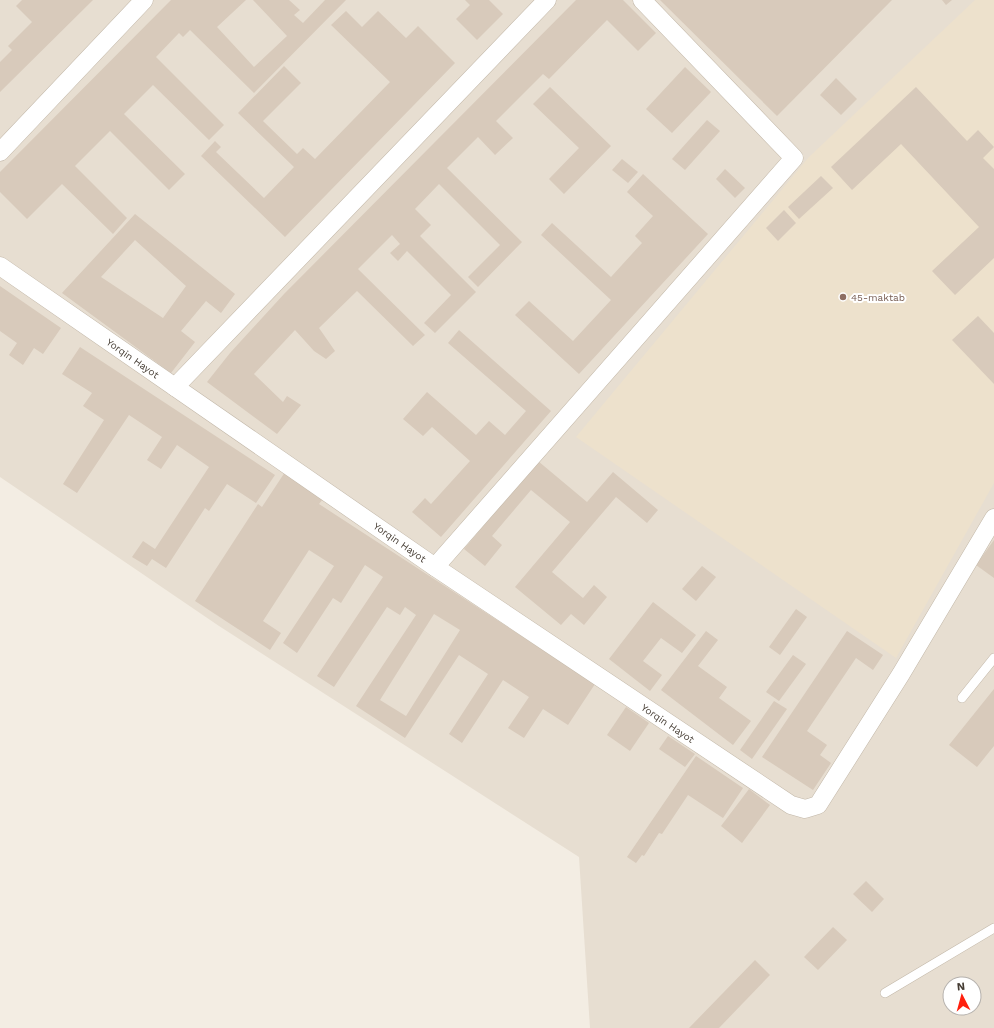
<svg xmlns="http://www.w3.org/2000/svg" width="994" height="1028" viewBox="0 0 994 1028" font-family="'Work Sans',sans-serif">
<rect width="100%" height="100%" fill="#f3ede3"/>
<path fill="#e7ded1" fill-rule="evenodd" d="M0 0H994V1028H590L579 857 219 626 0 477ZM950 984H974V1008H950Z"/>
<path fill="#ede1cc" d="M975 0H994V483L896 658 576 437 809 157Z"/>
<g fill="#d8cabb" fill-rule="evenodd">
<path d="M22 0H93L0 92V62L12 50 8 46 32 22 16 6Z"/>
<path d="M171 0H246L217 27 254 67 287 36 253 0H289L300 10 294 15 303 23 325 0H346L254 93 190 30 183 37 179 33 156 57 224 125 209 140 153 85 124 114 185 174 169 190 110 131 75 166 127 218 113 234 62 184 27 219 0 192V172Z"/>
<path d="M465 0H489L503 14 477 40 456 19 470 5Z"/>
<path d="M576 0H623L656 33 638 51 607 20 549 79 543 74 496 121 513 138 495 155 478 137 447 168 522 242 478 287 468 277 500 245 439 184 415 209 431 225 420 236 476 292 435 333 424 323 451 295 407 251 398 261 390 253 400 244 392 235 358 269 425 335 413 346 357 291 319 328 335 351 326 359 314 351 295 330 254 374 283 402 287 396 301 405 277 434 207 382 230 353 284 294Z"/>
<path d="M660 0H892L777 116Z"/>
<path d="M942 0H952L946 5Z"/>
<path d="M346 11 362 27 378 11 406 38 418 26 455 63 285 237 201 156 215 141 221 147 216 152 264 198 294 167 238 113 284 66 301 83 263 121 297 154 303 148 315 159 390 82 331 25Z"/>
<path d="M685 67 711 92 672 133 646 109Z"/>
<path d="M836 78 857 99 841 115 820 95Z"/>
<path d="M550 87 611 146 564 194 549 179 579 148 533 104Z"/>
<path d="M916 87 967 141 978 130 994 147 983 158 994 169V258L955 295 932 271 979 227 901 144 852 190 831 167Z"/>
<path d="M707 120 720 131 685 170 672 159Z"/>
<path d="M622 159 638 172 628 183 612 170Z"/>
<path d="M725 169 745 188 735 198 716 179Z"/>
<path d="M643 174 708 234 579 374 515 315 529 301 573 341 611 300 541 235 552 223 611 277 642 243 635 236 653 216 627 192Z"/>
<path d="M821 176 833 188 799 219 788 207Z"/>
<path d="M784 210 796 223 778 241 766 228Z"/>
<path d="M135 214 235 294 221 313 206 301 181 331 195 342 171 373 62 293ZM135 240 186 286 163 318 101 277Z"/>
<path d="M0 286 61 328 43 354 34 348 23 365 9 355 17 343 0 331Z"/>
<path d="M978 316 994 333V384L952 340Z"/>
<path d="M459 330 551 411 441 537 412 512 425 498 431 504 470 461 432 427 423 436 403 419 427 392 476 435 489 421 505 435 526 411 448 343Z"/>
<path d="M80 347 275 475 256 503 227 484 209 511 205 508 166 568 152 559 147 566 132 557 143 541 155 549 209 467 177 445 161 469 147 460 162 437 129 415 77 493 63 484 104 420 83 406 92 393 62 374Z"/>
<path d="M538 461 587 502 613 472 658 510 647 523 616 497 552 572 583 598 594 585 607 597 584 625 571 614 561 625 515 587 570 522 531 490 492 536 502 545 485 566 464 549Z"/>
<path d="M287 469 326 495 319 504 595 684 568 725 543 709 524 738 508 728 529 697 503 680 462 743 449 734 488 674 459 655 405 738 356 706 416 615 405 607 400 615 387 607 334 687 317 676 383 577 365 565 341 603 333 598 297 653 283 643 334 566 309 550 263 621 281 633 270 650 195 601 258 504 262 507ZM434 614 460 630 406 716 380 700Z"/>
<path d="M994 540V578L976 565Z"/>
<path d="M702 566 716 577 696 601 682 589Z"/>
<path d="M653 602 696 635 682 653 661 638 643 661 662 675 650 691 609 659Z"/>
<path d="M796 609 807 617 780 655 769 647Z"/>
<path d="M706 631 718 640 698 666 727 687 719 698 751 721 733 745 661 690Z"/>
<path d="M847 631 883 655 873 670 856 658 807 731 827 745 820 755 831 763 813 790 762 757Z"/>
<path d="M793 655 806 664 779 701 766 692Z"/>
<path d="M994 689V746L977 767 949 745Z"/>
<path d="M774 701 787 709 752 759 740 750Z"/>
<path d="M626 707 649 723 630 751 607 735Z"/>
<path d="M668 736 695 754 685 767 659 749Z"/>
<path d="M696 756 743 788 723 818 688 795 662 834 659 833 644 856 642 855 636 863 627 857Z"/>
<path d="M749 789 770 805 742 843 721 826Z"/>
<path d="M866 881 884 899 872 912 853 894Z"/>
<path d="M833 927 847 940 818 970 804 957Z"/>
<path d="M755 960 770 975 719 1028H689Z"/>
</g>
<g fill="none" stroke-linecap="round" stroke-linejoin="round">
<defs>
<g id="lane">
<path d="M962 698 994 658"/>
<path d="M885 993 994 928"/>
</g>
<g id="street">
<path d="M0 152 144 0"/>
<path d="M0 266 435 567 791 805 805 809 818 805 901 674 994 518"/>
<path d="M175 387 547 0"/>
<path d="M435 567 794 158 642 0"/>
</g>
</defs>
<use href="#lane" stroke="#c2b7a8" stroke-width="10"/>
<use href="#street" stroke="#c2b7a8" stroke-width="19"/>
<use href="#lane" stroke="#fff" stroke-width="9"/>
<use href="#street" stroke="#fff" stroke-width="18"/>
</g>
<circle fill="#8d6e63" stroke="#fff" stroke-width="1.5" cx="843" cy="297" r="4"/>
<g text-anchor="middle" stroke-width="4" stroke-linejoin="round" paint-order="stroke">
<g font-size="10" fill="#785e54" stroke="#fff" text-anchor="start">
<text x="851" y="301">45-maktab</text>
</g>
<g font-size="10" fill="#453c33" stroke="#fff">
<text transform="translate(133 358) rotate(35)" y="4">Yorqin Hayot</text>
<text transform="translate(400 542) rotate(35)" y="4">Yorqin Hayot</text>
<text transform="translate(668 723) rotate(34)" y="4">Yorqin Hayot</text>
</g>
</g>
<g transform="translate(962 996) rotate(354)"><circle r="19" fill="#ffffff" stroke="#b5b1ad"/>
<path d="M0-3L7 15L0 10L-7 15Z" fill="#ff200e"/>
<text y="-6" font-size="11" font-weight="bold" text-anchor="middle" fill="#453c33">N</text>
</g>
</svg>
